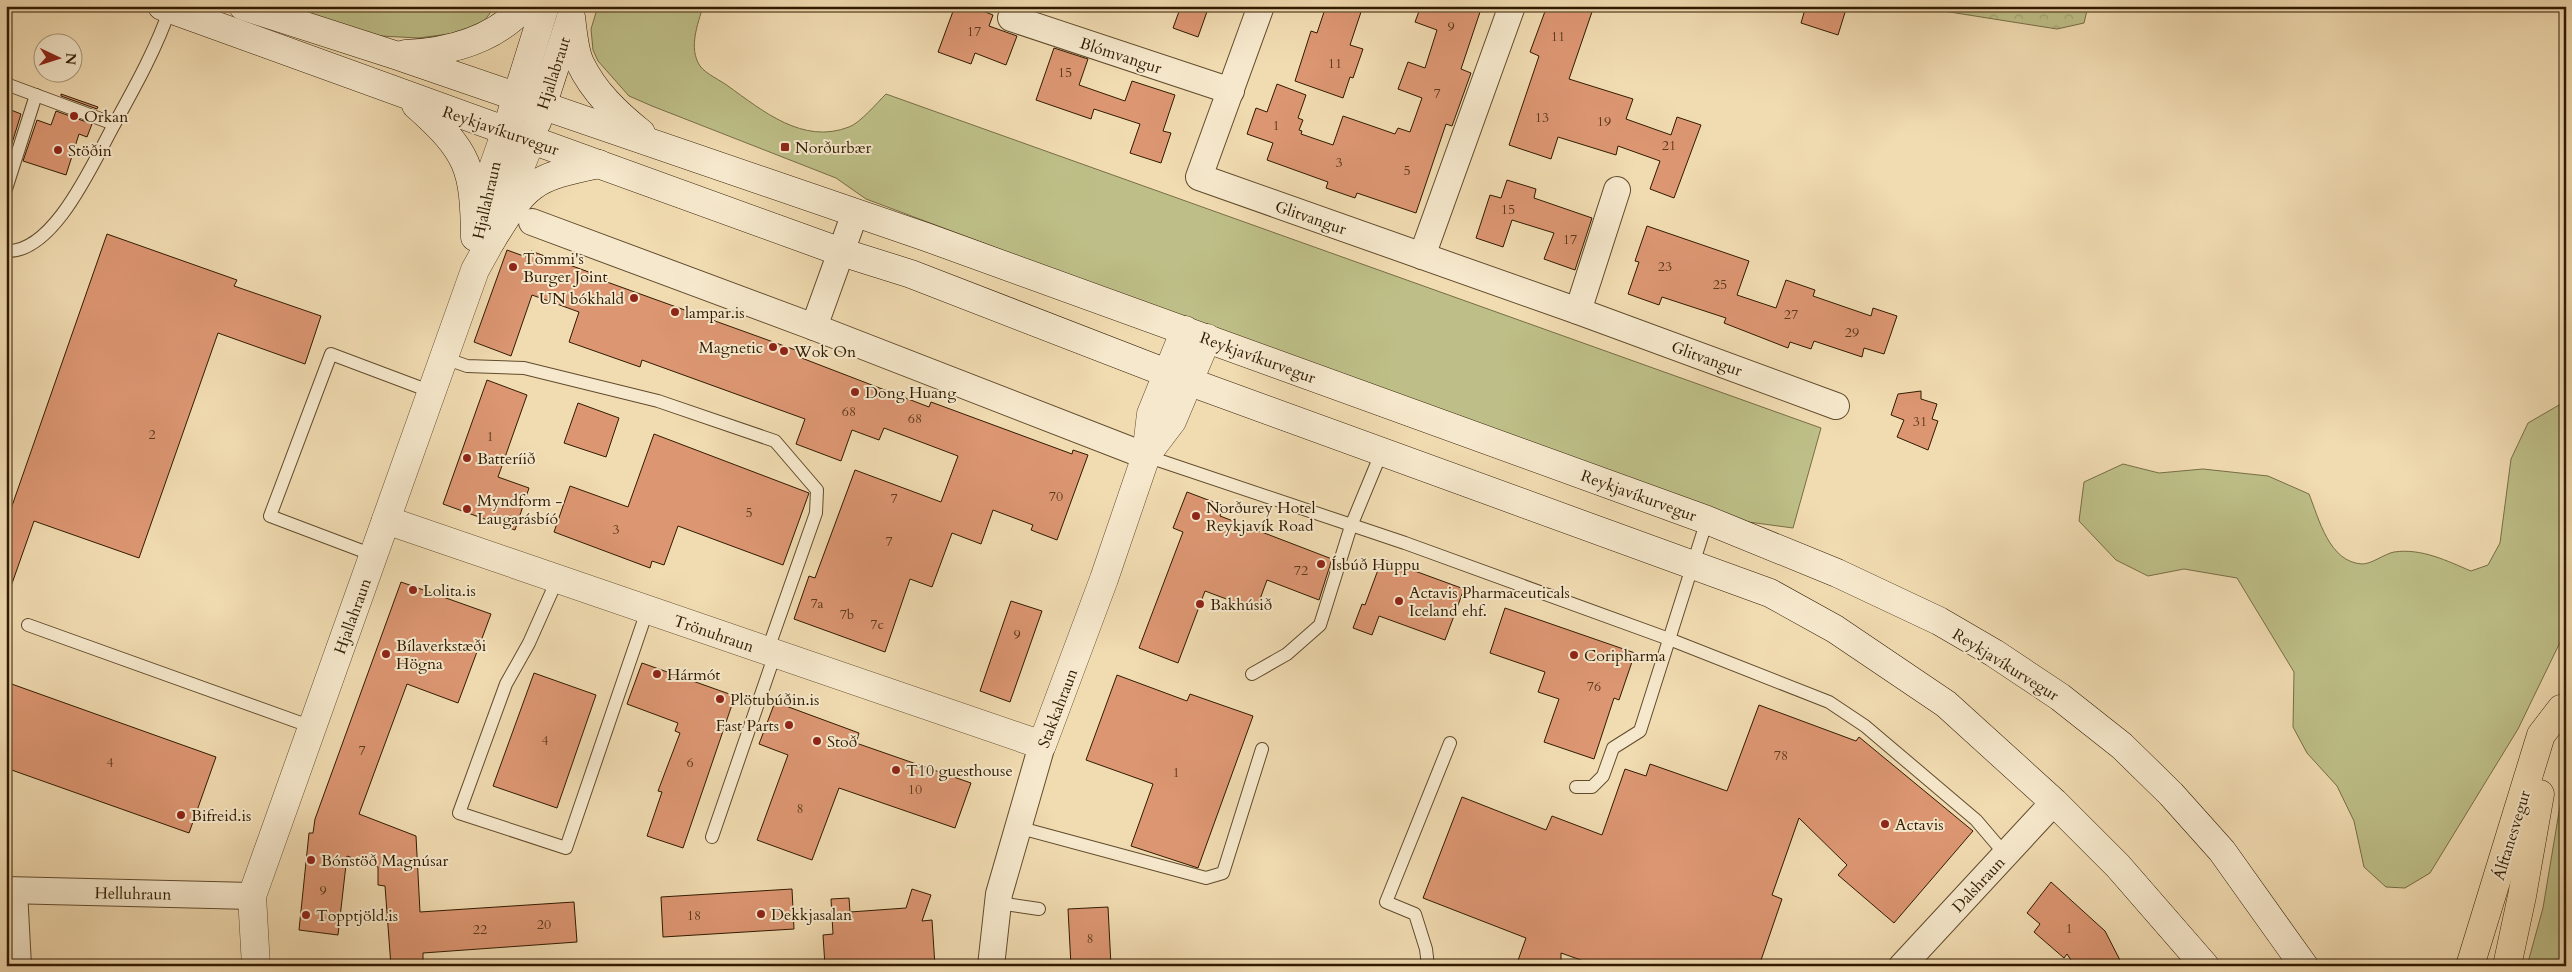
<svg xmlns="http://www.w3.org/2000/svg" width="2572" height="972" viewBox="0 0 2572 972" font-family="Cardo,serif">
<defs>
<pattern id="forest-crowns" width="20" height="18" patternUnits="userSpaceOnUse" patternTransform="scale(1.25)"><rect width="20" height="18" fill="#bebf88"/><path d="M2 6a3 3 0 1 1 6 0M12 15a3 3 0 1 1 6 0" fill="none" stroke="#a4a474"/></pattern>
</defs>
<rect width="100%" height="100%" fill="#f1dbb1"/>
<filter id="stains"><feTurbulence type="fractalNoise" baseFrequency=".004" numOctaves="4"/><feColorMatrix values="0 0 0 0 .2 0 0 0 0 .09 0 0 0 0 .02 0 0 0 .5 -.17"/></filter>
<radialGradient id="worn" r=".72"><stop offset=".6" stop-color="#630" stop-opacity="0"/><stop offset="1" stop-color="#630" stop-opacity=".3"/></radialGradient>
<g fill="#bebf88" stroke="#776d44">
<path d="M270 6H495L485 20 463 32 419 38 362 35Z"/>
<path d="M598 6H703C698 24 688 48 700 66 706 74 720 80 728 86 763 111 803 145 849 127 860 123 877 103 886 94L1821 428 1793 528 1741 521 1427 409 866 199 836 178 652 106 629 96 598 61 593 50 591 29Z"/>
<path d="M2566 401V630L2518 729 2430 873 2405 888 2386 887 2364 867 2354 821 2337 786 2307 753 2293 727 2294 672 2237 578 2184 569 2148 576 2116 560 2079 521 2084 482 2123 464 2159 473 2203 469 2268 476 2309 494C2319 519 2329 562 2362 564 2372 564 2384 554 2394 552 2422 548 2447 561 2471 571L2488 565 2500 543 2511 459 2528 423Z"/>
<path d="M2566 784V966H2527L2543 908 2560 806Z"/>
</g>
<path fill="url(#forest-crowns)" stroke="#776d44" d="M2088 6 2084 23 2057 29 1918 7Z"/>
<g fill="#dc9672" stroke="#301b00">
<path d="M955 6H970L993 15 989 26 1017 36 1006 65 975 53 971 64 938 52Z"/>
<path d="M1181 6H1209L1198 37 1173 28Z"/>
<path d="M1326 6H1363L1350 45 1363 49 1353 78 1350 77 1343 98 1295 81 1311 31 1317 33Z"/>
<path d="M1421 6H1482L1461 69 1471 73 1452 126 1446 124 1416 213 1357 193 1355 198 1326 188 1328 182 1267 160 1273 143 1247 134 1256 108 1267 112 1277 84 1306 95 1298 118 1303 120 1299 130 1302 131 1301 134 1333 145 1343 116 1395 134 1398 128 1410 132 1422 98 1398 89 1408 62 1425 68 1437 30 1415 22Z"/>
<path d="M1547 6H1594L1569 79 1633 99 1626 119 1671 135 1677 117 1701 125 1674 198 1650 189 1660 161 1618 146 1616 155 1558 137 1551 159 1509 145 1539 56 1530 52Z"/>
<path d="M1806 6H1847L1838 35 1801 23Z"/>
<path d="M1054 48 1088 59 1079 85 1125 101 1132 81 1175 95 1163 131 1171 133 1161 163 1130 153 1140 124 1094 109 1091 119 1036 100Z"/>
<path d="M61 94 98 107 97 109 61 96Z"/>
<path d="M6 108 21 114 8 156H6Z"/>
<path d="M56 111 92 124 87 137 79 134 66 175 23 161 37 120 51 125Z"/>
<path d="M1507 180 1536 189 1534 198 1592 218 1575 270 1544 259 1554 233 1512 220 1503 247 1476 238 1490 195 1501 198Z"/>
<path d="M1647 226 1749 261 1737 295 1776 308 1786 280 1815 290 1813 296 1871 316 1873 308 1897 316 1884 354 1864 348 1862 357 1814 341 1811 349 1790 342 1788 348 1724 323 1726 318 1662 297 1659 305 1628 294 1639 262 1635 261Z"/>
<path d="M107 234 237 280 234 286 321 316 305 364 218 333 139 558 34 521 9 592H6V523Z"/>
<path d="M507 250 529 258 531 251 608 279 607 282 801 352 799 357 929 407 931 402 1072 454 1073 450 1088 455 1057 540 1031 530 1033 525 993 510 981 544 952 533 932 587 910 579 885 652 794 619 809 576 815 578 855 470 941 502 958 456 884 428 879 440 852 430 841 461 796 444 805 419 642 360 640 367 569 342 579 312 532 295 511 356 474 342Z"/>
<path d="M487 380 527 395 498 477 529 488 515 530 443 504Z"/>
<path d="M1921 391V399L1937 404 1932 419 1938 421 1928 450 1897 437 1904 420 1891 415 1898 394Z"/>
<path d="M578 403 619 418 606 457 564 443Z"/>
<path d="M654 434 809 493 783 565 678 526 664 565 652 561 650 568 554 532 570 486 628 507Z"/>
<path d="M1187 492 1224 506 1220 516 1332 559 1319 600 1267 580 1256 610 1205 591 1178 663 1139 648 1183 532 1173 528Z"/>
<path d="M1382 559 1464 589 1445 640 1379 616 1372 635 1353 628 1362 604 1365 605Z"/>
<path d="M401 582 491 614 458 703 407 684 359 814 416 836 420 912 574 902 577 942 423 953V966H391L385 886 378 885V867L347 856 338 935 299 930 309 833H313L315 819Z"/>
<path d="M1011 601 1042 611 1010 702 980 691Z"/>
<path d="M1505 608 1635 653 1619 700 1614 698 1594 759 1544 742 1559 699 1538 692 1545 672 1490 653Z"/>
<path d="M642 663 735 696 683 848 647 836 662 792 658 791 680 733 675 731 678 723 627 704Z"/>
<path d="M534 673 596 695 557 808 493 786Z"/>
<path d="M1117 675 1187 701 1190 694 1253 716 1198 868 1131 846 1153 784 1086 760Z"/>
<path d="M6 682 216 757 189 833 6 768Z"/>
<path d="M775 702 859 733 856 743 971 783 955 828 839 788 812 860 757 840 788 755 759 744Z"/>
<path d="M1759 705 1856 741 1859 737 1973 831 1894 923 1838 875 1847 865 1799 818 1772 895 1782 899 1759 966H1598L1561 953V966H1516L1526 938 1423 898 1462 797 1546 830 1552 816 1602 835 1625 769 1646 776 1650 764 1727 791Z"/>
<path d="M2051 882 2105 931 2123 966H2075L2067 954 2064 958 2034 932 2040 924 2027 913Z"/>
<path d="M792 889 794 929 663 937 661 897Z"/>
<path d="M912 889 931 895 922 921 932 920 935 966H825L823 935 833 934 831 899 849 898 850 912 906 908Z"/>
<path d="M1108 907 1111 966H1071L1068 909Z"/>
</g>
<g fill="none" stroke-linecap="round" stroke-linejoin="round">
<defs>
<g id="service">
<path d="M6 84 114 124"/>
<path d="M6 189 36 95"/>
<path d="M6 251C55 254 95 158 115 123 136 85 157 47 171 6"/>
<path d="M444 358 467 366 524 368 658 401 775 441 817 490 816 513 767 652"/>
<path d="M1146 456 1405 543 1669 639 1829 702 1865 726 1976 820 2005 854"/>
<path d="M373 555 270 516 331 354 432 392"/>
<path d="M557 580 529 643 506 684 459 813 566 848 647 611"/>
<path d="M28 625 312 727"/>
<path d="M1252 674 1287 654 1320 625 1351 526 1382 451"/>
<path d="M1576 787H1592L1603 776 1613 748 1640 731 1707 520"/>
<path d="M1017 827 1206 878 1223 873 1262 749"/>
<path d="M712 837 775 654"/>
<path d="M998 903 1039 909"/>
<path d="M1428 966 1426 949 1415 914 1386 902 1450 743"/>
</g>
<g id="minor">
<path d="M1261 6 1199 177 1578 311 1836 406"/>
<path d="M1011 18 1231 91"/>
<path d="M532 222 814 327 1146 456"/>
<path d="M1422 256 1512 6"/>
<path d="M1578 311 1617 190"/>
<path d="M814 327 855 213"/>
<path d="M6 890 252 896"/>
<path d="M14 891 18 966"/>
<path d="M991 966 999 894 1042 745"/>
<path d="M1902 966 2054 802"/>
</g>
<g id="tertiary">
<path d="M478 224 487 185 506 131"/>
<path d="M1147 454 1172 421 1207 338"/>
<path d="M386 520 1042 745 1104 579 1146 456 1151 414 1185 330"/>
<path d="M256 966 252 896 475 270 491 241 531 140"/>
</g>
<g id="secondary">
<path d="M162 6 841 252 911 274 1190 382 1770 593 1835 629 1946 704 2054 802 2118 866 2205 966"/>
<path d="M243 6 395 55 926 237 1707 520 1837 573 1939 621 1994 653 2060 697 2122 746 2171 794 2222 851 2304 966"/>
<path d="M571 17C573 32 574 50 580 63 594 92 616 113 641 133"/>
<path d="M405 54C449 52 494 40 525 6"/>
<path d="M416 105C469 152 474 168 475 237"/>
<path d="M511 115 545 6"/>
<path d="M537 122 570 20"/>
<path d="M491 241C527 183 531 178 599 164"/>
</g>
<g id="primary">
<path d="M2470 966 2541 735 2561 709"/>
<path d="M2507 966 2522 896 2540 794"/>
</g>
</defs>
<use href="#service" stroke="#604b2c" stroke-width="14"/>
<use href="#minor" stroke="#604b2c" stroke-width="28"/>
<use href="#tertiary" stroke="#604b2c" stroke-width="29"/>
<use href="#secondary" stroke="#301b00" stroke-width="29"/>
<use href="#primary" stroke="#301b00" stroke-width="29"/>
<use href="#service" stroke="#f6e8cc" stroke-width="12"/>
<use href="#minor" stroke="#f6e8cc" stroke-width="26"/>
<use href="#tertiary" stroke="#f6e8cc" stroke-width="28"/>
<use href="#secondary" stroke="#f6e8cc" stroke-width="28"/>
<use href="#primary" stroke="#f1dbb1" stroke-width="28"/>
</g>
<g fill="#8f2418" stroke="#f6e8cc" stroke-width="2">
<circle cx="74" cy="116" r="5"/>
<rect x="780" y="142" width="10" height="10" rx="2.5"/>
<circle cx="58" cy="150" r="5"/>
<circle cx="513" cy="267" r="5"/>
<circle cx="634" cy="298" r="5"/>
<circle cx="675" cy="312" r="5"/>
<circle cx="773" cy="347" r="5"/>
<circle cx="784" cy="351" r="5"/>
<circle cx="855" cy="392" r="5"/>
<circle cx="467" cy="458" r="5"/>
<circle cx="467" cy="509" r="5"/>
<circle cx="1196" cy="516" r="5"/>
<circle cx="1321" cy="564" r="5"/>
<circle cx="413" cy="590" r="5"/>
<circle cx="1399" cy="601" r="5"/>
<circle cx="1200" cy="604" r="5"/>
<circle cx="386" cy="654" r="5"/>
<circle cx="1574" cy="655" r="5"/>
<circle cx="657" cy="674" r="5"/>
<circle cx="720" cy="699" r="5"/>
<circle cx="789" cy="725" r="5"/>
<circle cx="817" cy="741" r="5"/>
<circle cx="896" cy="770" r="5"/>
<circle cx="181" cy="815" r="5"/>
<circle cx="1885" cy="824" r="5"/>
<circle cx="311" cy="860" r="5"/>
<circle cx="761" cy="914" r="5"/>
<circle cx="306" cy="915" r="5"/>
</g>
<g text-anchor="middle" stroke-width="4" stroke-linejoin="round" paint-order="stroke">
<g font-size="14" fill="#5b3a1c">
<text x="1451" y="31">9</text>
<text x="974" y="36">17</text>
<text x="1558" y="41">11</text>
<text x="1335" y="68">11</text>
<text x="1065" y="77">15</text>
<text x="1437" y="98">7</text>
<text x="1542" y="122">13</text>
<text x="1604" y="126">19</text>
<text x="1276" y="130">1</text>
<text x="1669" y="150">21</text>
<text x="1339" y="167">3</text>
<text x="1407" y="175">5</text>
<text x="1508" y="214">15</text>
<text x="1570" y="244">17</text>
<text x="1665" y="271">23</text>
<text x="1720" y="289">25</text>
<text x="1791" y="319">27</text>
<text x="1852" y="337">29</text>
<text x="849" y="416">68</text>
<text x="915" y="423">68</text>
<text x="1920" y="426">31</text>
<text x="152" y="439">2</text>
<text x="490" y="441">1</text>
<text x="1056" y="501">70</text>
<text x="894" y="503">7</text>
<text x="749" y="517">5</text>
<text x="616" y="534">3</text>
<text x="889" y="546">7</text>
<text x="1301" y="575">72</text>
<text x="817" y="608">7a</text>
<text x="847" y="619">7b</text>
<text x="877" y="629">7c</text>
<text x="1017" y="639">9</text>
<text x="1594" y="691">76</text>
<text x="545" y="745">4</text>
<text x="362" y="755">7</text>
<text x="1781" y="760">78</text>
<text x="110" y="767">4</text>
<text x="690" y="767">6</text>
<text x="1176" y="777">1</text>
<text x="915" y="794">10</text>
<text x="800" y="813">8</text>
<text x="323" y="895">9</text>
<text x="694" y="920">18</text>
<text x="544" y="929">20</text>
<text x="2069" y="933">1</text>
<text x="480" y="934">22</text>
<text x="1090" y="943">8</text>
</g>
<g font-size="16" fill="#301b00" stroke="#f6e8cc">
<text transform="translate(1121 55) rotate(18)" y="6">Blómvangur</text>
<text transform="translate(553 73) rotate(-72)" y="6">Hjallabraut</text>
<text transform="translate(501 130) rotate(19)" y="6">Reykjavíkurvegur</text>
<text transform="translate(486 200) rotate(-77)" y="6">Hjallahraun</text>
<text transform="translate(1311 217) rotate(19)" y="6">Glitvangur</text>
<text transform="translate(1258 357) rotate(20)" y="6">Reykjavíkurvegur</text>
<text transform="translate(1707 358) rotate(20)" y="6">Glitvangur</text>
<text transform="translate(1639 495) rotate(20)" y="6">Reykjavíkurvegur</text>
<text transform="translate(352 616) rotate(-70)" y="6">Hjallahraun</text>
<text transform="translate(714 633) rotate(19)" y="6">Trönuhraun</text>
<text transform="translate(2006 664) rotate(32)" y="6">Reykjavíkurvegur</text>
<text transform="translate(1057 708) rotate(-69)" y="6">Stakkahraun</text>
<text transform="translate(2511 835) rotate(-73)" y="6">Álftanesvegur</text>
<text transform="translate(1978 884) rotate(-47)" y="6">Dalshraun</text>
<text transform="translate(133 893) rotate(1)" y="6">Helluhraun</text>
</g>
<g font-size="16" fill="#301b00" stroke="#f6e8cc" text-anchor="start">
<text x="84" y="122">Orkan</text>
<text x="795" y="153">Norðurbær</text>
<text x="68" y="156">Stöðin</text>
<text x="523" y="264">Tommi's<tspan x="523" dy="18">Burger Joint</tspan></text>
<text x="624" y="304" text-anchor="end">UN bókhald</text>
<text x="685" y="318">lampar.is</text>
<text x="763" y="353" text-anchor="end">Magnetic</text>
<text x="794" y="357">Wok On</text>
<text x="865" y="398">Dong Huang</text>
<text x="477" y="464">Batteríið</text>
<text x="477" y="506">Myndform -<tspan x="477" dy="18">Laugarásbíó</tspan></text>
<text x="1206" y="513">Norðurey Hotel<tspan x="1206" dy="18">Reykjavík Road</tspan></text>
<text x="1331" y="570">Ísbúð Huppu</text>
<text x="423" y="596">Lolita.is</text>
<text x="1409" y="598">Actavis Pharmaceuticals<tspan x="1409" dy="18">Iceland ehf.</tspan></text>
<text x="1210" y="610">Bakhúsið</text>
<text x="396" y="651">Bílaverkstæði<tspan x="396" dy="18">Högna</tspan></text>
<text x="1584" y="661">Coripharma</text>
<text x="667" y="680">Hármót</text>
<text x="730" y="705">Plötubúðin.is</text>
<text x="779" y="731" text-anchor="end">Fast Parts</text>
<text x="827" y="747">Stoð</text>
<text x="906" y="776">T10 guesthouse</text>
<text x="191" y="821">Bifreid.is</text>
<text x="1895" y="830">Actavis</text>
<text x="321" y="866">Bónstöð Magnúsar</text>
<text x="771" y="920">Dekkjasalan</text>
<text x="316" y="921">Topptjöld.is</text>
</g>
</g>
<rect width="2572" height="972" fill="none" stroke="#f1dbb1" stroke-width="25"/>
<rect x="8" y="8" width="2557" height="957" fill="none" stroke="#301b00" stroke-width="2.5"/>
<rect x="12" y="12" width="2547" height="947" fill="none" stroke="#301b00"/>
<g transform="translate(58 58) rotate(94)"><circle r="24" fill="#f6e8cc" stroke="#a7967a"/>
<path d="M0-4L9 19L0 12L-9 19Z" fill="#8f2418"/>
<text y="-8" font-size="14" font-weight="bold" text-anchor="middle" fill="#301b00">N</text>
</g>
<rect width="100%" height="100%" filter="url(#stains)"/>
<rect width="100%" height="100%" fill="url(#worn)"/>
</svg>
